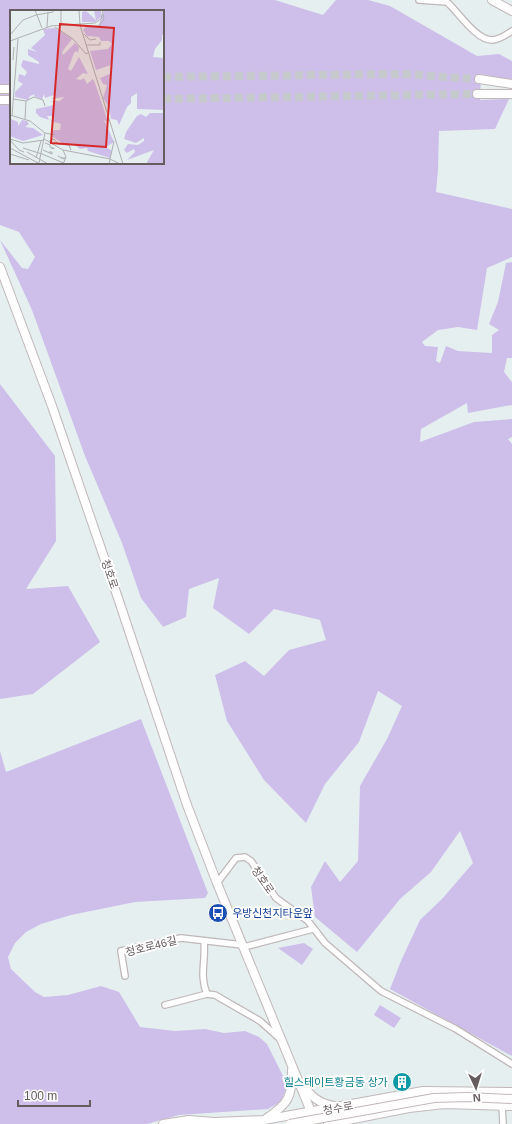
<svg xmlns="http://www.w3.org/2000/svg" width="512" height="1124" viewBox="0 0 512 1124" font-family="Helvetica,'Noto Sans KR',sans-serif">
<rect width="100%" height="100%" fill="#e5eff0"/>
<g fill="#cdbfea" fill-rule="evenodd">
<path d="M0 0H275L323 15 336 0H368L390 6 477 56 499 54 512 61V81L481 74 480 100 509 99 495 129 439 131 438 170 436 192 512 209V257L487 268 477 330 458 327 438 330 422 342 425 346 438 347 436 361 440 363 446 346 458 351 492 353V335L499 330 489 324 498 302 506 263 512 262V358H507L504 372 512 382V405L468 413 467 403 421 429 420 442 474 422 512 419V437L508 439 512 444V1056L390 989 401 961 420 920 442 899 473 863 460 831 431 872 400 899 357 952 315 917 311 887 325 861 340 882 358 861 360 786 387 739 402 706 378 691 359 742 325 784 306 823 264 780 227 721 215 675 245 661 264 676 289 650 326 640 320 620 274 609 249 634 213 608 219 578 189 589 186 617 163 627 141 598 122 543 85 456 32 310 0 240 22 268 28 269 35 257 19 232 0 225ZM11 11H163V163H11Z"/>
<path d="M0 384 55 456 56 541 26 589 68 586 100 642 33 694 0 699Z"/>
<path d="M141 719 208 893 205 898 135 902 71 915 41 924 26 932 15 943 8 957 11 969 35 992 44 997 68 995 101 986 119 992 140 1027 175 1031 205 1029 224 1033 245 1031 259 1037 267 1044 286 1082 285 1092 280 1102 268 1109 179 1115 147 1124H0V751L6 772Z"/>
<path d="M304 943 313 949 302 965 278 948Z"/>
<path d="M380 1005 401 1018 394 1028 374 1015Z"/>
</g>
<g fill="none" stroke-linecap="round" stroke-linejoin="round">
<g stroke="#c6cacc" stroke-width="8" stroke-dasharray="8 4" stroke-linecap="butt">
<path d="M163 77 402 74 479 79"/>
<path d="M163 99 477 94"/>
</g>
<defs>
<g id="street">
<path d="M419 0 447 2C459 13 476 40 492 40 499 40 506 35 512 31"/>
<path d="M217 883 236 858 245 857 251 861 276 898 308 921 325 943 381 991 456 1029 512 1064"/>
<path d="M204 941C206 962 199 975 207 994"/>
<path d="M244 947 313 929"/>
<path d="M125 976 121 951 181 938 243 945"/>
<path d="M165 1005 207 994 215 995 260 1021 279 1038"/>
<path d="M502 1105 503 1124"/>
</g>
<g id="secondary">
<path d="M492 0 512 11"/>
<path d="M479 79 512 84"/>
<path d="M0 89H11"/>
<path d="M477 94H512"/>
<path d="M0 100H11"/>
<path d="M0 267 52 406 118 598 187 805 217 883 316 1124"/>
<path d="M302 1083C310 1096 319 1104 335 1106"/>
<path d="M267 1118C289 1103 292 1097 292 1070"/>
<path d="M163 1124 189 1120 214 1122 264 1120 423 1091 512 1092"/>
<path d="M328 1124 409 1108 444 1104 512 1106"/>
</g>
</defs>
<use href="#street" stroke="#c0b7b8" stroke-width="8"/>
<use href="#secondary" stroke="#c2b8b9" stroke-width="10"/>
<use href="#street" stroke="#fff" stroke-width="5.5"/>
<use href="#secondary" stroke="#fff" stroke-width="8"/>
<defs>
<path id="secondary-bridge" d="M290 1124 434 1098 467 1097 512 1099"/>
</defs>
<use href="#secondary-bridge" stroke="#c2b8b9" stroke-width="10" stroke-linecap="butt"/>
<use href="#secondary-bridge" stroke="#fff" stroke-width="8"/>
</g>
<defs>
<symbol id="bus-disc" viewBox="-11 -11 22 22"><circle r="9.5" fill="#1a4fb4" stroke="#fff"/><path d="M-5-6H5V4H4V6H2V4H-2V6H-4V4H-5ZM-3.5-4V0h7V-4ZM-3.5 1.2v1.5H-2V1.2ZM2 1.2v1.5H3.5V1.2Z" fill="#fff"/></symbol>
<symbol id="building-disc" viewBox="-11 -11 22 22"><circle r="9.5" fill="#0f9aa8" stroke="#fff"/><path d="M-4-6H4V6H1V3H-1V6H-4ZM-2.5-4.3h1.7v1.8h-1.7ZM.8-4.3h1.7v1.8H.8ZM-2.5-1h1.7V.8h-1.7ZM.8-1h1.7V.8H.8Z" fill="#fff"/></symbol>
</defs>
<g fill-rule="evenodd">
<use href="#bus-disc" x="207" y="902" width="22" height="22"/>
<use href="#building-disc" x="391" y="1071" width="22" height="22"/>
</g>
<g text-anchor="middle" stroke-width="4" stroke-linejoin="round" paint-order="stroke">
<g font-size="11" fill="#675c5e" stroke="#fff">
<text transform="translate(110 574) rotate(71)" y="4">청호로</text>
<text transform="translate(263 880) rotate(55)" y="4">청호로</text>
<text transform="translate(151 946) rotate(-14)" y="4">청호로46길</text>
<text transform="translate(338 1108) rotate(-11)" y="4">청수로</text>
</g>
<g font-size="11" fill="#164399" stroke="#fff" text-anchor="start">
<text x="232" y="917">우방신천지타운앞</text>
</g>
<g font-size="11" fill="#0d838f" stroke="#fff" text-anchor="end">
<text x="388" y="1086">힐스테이트황금동 상가</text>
</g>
</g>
<g transform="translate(10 10)">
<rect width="154" height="154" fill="#e5eff0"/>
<path d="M84 0H91V7L85 12H72V2L76 1 86 10ZM94 0H154V25H152V30L145 39 143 47 154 48V100L127 99V83L121 87V93L117 97 109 115 107 110 101 109 99 97 93 88 97 75 93 74 90 68 102 63 101 55 86 60 80 41 98 39 102 34 99 31H91L89 27 77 26 73 20 76 17H88ZM45 18 62 29 52 42 53 45 65 33 69 37 68 43 66 41 64 43 58 59 61 61 69 47 78 64 73 63 66 69 71 70 74 68 77 74 83 69 85 73 98 112 94 110 104 132 96 137 102 141 100 148 78 141 77 138 70 139 62 133 59 135 54 134 40 125 45 126 42 123 44 120H50L51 114 41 111 43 106H37L39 110 30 107 26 103V99L44 95V92L39 91H50L54 87 40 89 45 87 44 85 35 88 34 84 32 89 24 86 25 84 20 86 18 90 5 87V82L13 74 8 71 9 64 15 66 17 62 11 56 13 50 29 54V52L18 45V39L27 42 21 38 35 25 33 19ZM140 103H154V154H136L144 140 117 150 125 142 124 139 117 143 114 140 118 134 128 135 134 131V128L126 133 114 129 116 122 127 106 131 104 136 107ZM1 109 8 112V116L12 110 17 111 19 114 15 117 23 118 33 125 13 131 0 126Z" fill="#cdbfea"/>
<path fill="none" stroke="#afb0b2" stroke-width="1" d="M25 0 32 18M69 0 70 15 113 154M51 16V0M78 16H89L94 9 93 4M37 17 38 2M45 17 63 29 76 44 79 42M74 24 80 30 86 29M0 25 13 10 26 5 43 2V0M0 31 41 16 85 13 91 9 93 1M77 35H90V32M3 50 4 37M3 89 16 91 24 87 33 90 35 96M0 105 20 111 35 123 45 125M2 106 8 29M15 109 16 91M0 129 13 133M34 129 53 140 100 149 110 154M0 130 9 140 14 142M39 131 44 129 48 134 59 135 61 140M13 133 34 130M35 133 40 135V137L44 139V138H41M0 138 30 154M13 138 32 144M33 140 42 144V142H39M17 142 38 154M0 144 19 150M32 144 56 154M48 146 54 149 55 148H51M26 148 31 131M29 153 35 123M53 154 56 147 53 140M99 154 104 131"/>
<path fill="#d62828" fill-opacity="0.15" stroke="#d62828" stroke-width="2" d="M50 14 104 18 96 137 41 133Z"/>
<rect width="154" height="154" fill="none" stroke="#675c5e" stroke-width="2"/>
</g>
<g transform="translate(476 1088) rotate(176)" stroke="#ffffff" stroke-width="3" paint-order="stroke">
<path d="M0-3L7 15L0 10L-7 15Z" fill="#675c5e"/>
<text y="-6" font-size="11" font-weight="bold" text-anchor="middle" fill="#675c5e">N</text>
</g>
<path d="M18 1100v6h72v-6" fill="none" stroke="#675c5e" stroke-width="2"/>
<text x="24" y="1100" font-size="12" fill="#675c5e" stroke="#ffffff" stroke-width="3" paint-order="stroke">100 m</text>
</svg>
